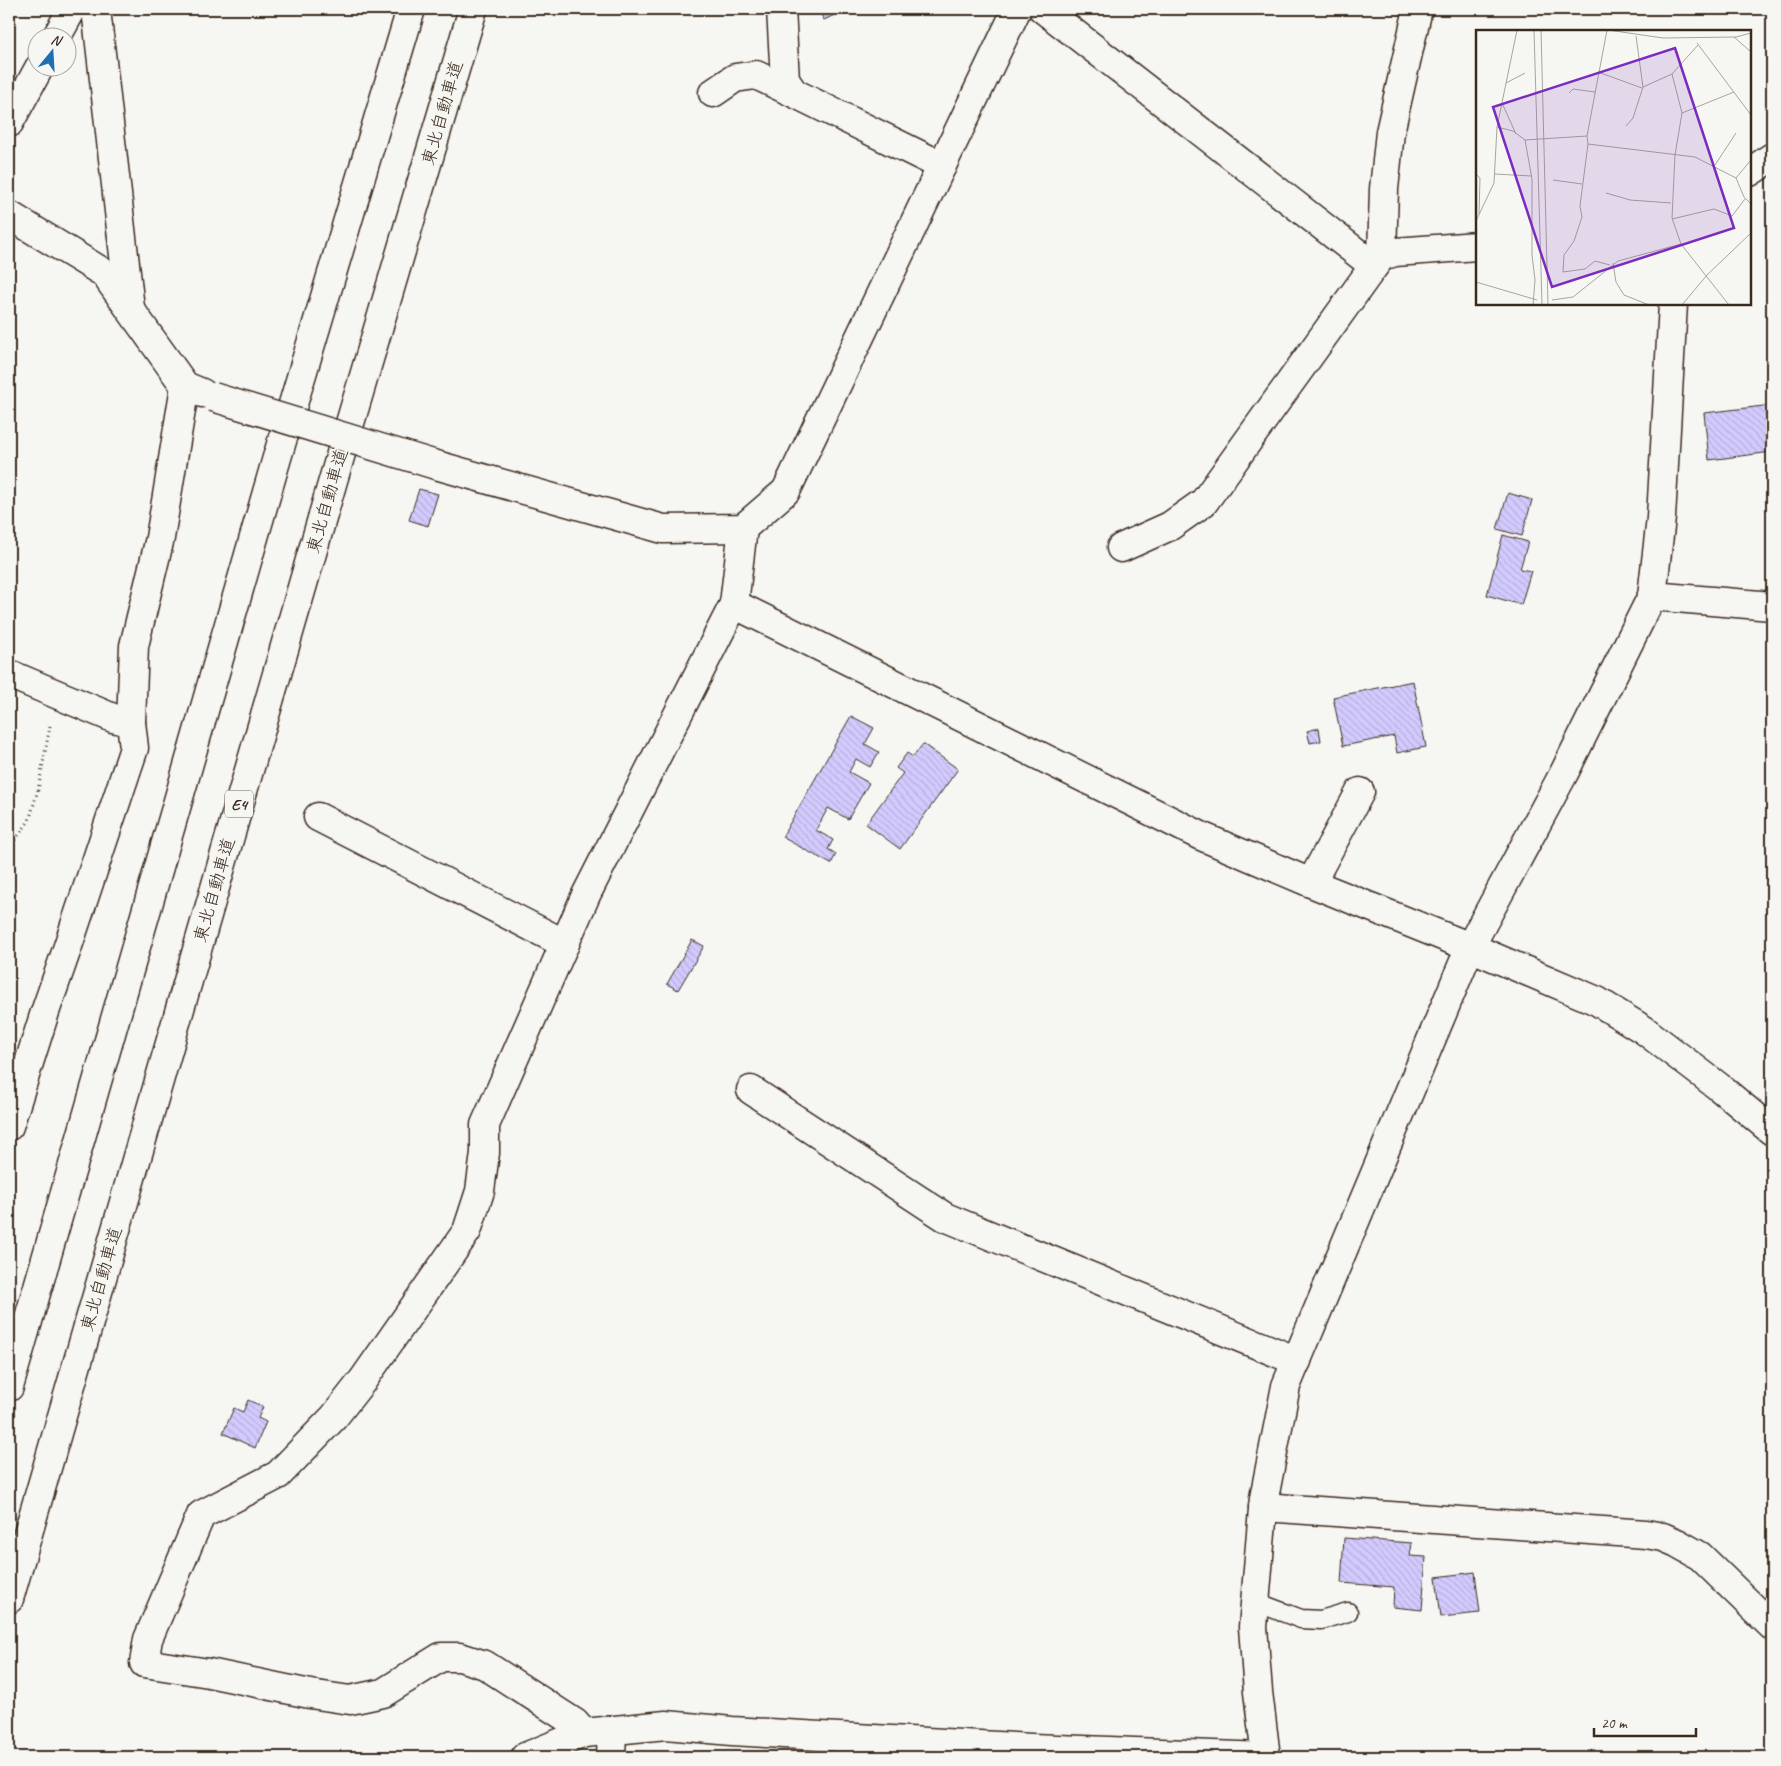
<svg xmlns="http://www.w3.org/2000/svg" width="1781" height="1766" viewBox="0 0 1781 1766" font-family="Caveat,'Klee One',sans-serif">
<defs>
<pattern id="building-back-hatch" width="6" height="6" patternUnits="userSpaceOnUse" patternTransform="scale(1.25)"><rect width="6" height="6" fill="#d3cbfe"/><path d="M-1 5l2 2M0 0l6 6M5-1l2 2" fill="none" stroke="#b6aed9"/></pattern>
</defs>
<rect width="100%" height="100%" fill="#f6f6f2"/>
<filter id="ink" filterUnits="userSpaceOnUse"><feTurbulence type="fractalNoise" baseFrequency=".02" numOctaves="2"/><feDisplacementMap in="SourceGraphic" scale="10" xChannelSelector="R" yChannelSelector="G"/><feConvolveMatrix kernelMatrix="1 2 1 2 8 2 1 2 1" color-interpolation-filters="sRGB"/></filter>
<g filter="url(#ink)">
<g fill="url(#building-back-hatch)" stroke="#3b2a1e">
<path d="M818 9H847L824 20Z"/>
<path d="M1772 405V452L1709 460 1704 413Z"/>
<path d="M419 489 438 494 428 526 409 520Z"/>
<path d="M1508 493 1532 500 1522 536 1497 529Z"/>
<path d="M1503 535 1528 542 1520 569 1531 571 1521 605 1487 595Z"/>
<path d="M1413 681 1426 747 1397 753 1394 736 1343 746 1333 697Z"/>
<path d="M851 716 874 728 865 744 879 752 870 767 856 759 849 772 869 783 848 819 828 808 816 830 833 840 828 849 836 854 831 864 782 837Z"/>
<path d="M1319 728 1321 741 1310 743 1307 731Z"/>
<path d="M923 744 958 769 900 849 866 824 903 773 896 768 907 753 913 757Z"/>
<path d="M692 940 704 946 678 990 667 984Z"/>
<path d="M248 1400 263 1407 258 1418 266 1422 255 1448 223 1433 234 1408 243 1412Z"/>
<path d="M1344 1538 1412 1543 1410 1556 1426 1557 1422 1610 1393 1607 1394 1587 1341 1583Z"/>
<path d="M1475 1572 1480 1613 1441 1617 1436 1577Z"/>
</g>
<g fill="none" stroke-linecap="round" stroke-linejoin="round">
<defs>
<path id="lane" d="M1256 1602 1301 1619 1321 1620 1348 1612"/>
<g id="street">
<path d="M96 9 130 308"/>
<path d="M781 9 785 80 794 93"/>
<path d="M1043 9 1374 266"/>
<path d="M713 93 735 78 756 75 794 93 942 166"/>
<path d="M1750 172 1772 157"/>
<path d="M9 215 104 273 185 386 202 393"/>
<path d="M1382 256 1384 189 1390 132 1418 9"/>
<path d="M436 465 663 529 743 528 786 491 1017 9"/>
<path d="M743 528 734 604 1201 836 1311 883 1470 947 1597 1001 1644 1030 1719 1087 1772 1131"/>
<path d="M1121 548 1170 526 1204 502 1374 266 1382 256 1395 252 1477 246"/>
<path d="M1652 596 1772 606"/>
<path d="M9 674 113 718 131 722"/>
<path d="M318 817 565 944"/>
<path d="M1311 883 1360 792"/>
<path d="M751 1090 945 1217 1297 1361"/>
<path d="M9 1126 45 1012 66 952 134 748 131 722 134 646 160 538 185 386"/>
<path d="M1263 1507 1646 1534 1663 1537 1677 1543 1700 1556 1772 1626"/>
<path d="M584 1733 575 1723 485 1665 460 1657H441L383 1693 350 1700 310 1694 209 1673 144 1663 148 1639 201 1515 278 1475 334 1417 363 1380 467 1231 480 1191 485 1153V1125L586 895 734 604"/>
<path d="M525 1757 584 1733 666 1725 732 1731 1031 1748 1265 1757"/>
<path d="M611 1757 612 1731"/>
<path d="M1266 1757 1258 1692 1253 1627 1264 1498 1286 1386 1470 947 1564 773 1652 596 1661 518 1673 304"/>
</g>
<g id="secondary">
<path d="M56 38 72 9"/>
<path d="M9 123 39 68"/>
</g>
<g id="highway">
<path d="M9 1387 276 461 411 9"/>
<path d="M9 1599 334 477 473 9"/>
</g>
</defs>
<use href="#lane" stroke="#3b2a1e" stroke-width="21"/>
<use href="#street" stroke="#3b2a1e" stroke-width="31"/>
<use href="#secondary" stroke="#3b2a1e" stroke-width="31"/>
<use href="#highway" stroke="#3b2a1e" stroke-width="31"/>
<path stroke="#3b2a1e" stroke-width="3" stroke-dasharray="1 4" stroke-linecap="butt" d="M9 848 29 821 38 790 50 726"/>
<use href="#lane" stroke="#f6f6f2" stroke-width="18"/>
<use href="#street" stroke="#f6f6f2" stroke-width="28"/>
<use href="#secondary" stroke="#f6f6f2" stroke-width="28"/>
<use href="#highway" stroke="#f6f6f2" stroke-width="28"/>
<defs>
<path id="street-bridge" d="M213 397 436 465"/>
</defs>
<use href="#street-bridge" stroke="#3b2a1e" stroke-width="31" stroke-linecap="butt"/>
<use href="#street-bridge" stroke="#f6f6f2" stroke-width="28"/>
</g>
</g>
<g text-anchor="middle" stroke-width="4" stroke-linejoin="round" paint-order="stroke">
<rect fill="#f6f6f2" stroke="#73675e" stroke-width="1" x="225" y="790.5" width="28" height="27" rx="4"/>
<g font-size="16" font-weight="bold" fill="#3b2a1e">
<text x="239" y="810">E4</text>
</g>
<g font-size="18" fill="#3b2a1e" stroke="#f6f6f2">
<text transform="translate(442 113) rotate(-74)" y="6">東北自動車道</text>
<text transform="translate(327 501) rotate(-74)" y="6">東北自動車道</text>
<text transform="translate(214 890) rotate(-74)" y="6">東北自動車道</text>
<text transform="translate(101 1279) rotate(-74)" y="6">東北自動車道</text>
</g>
</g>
<g transform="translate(1476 30)">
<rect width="275" height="275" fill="#f6f6f2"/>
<path fill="none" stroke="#aba49d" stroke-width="1" d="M58 0 66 275M65 0 72 275M132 0 187 8 260 7 275 3M160 6 167 57M258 7 275 22M221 13 275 85M222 15 196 44 206 83 199 125 196 188 205 214 253 275M122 42 166 58M30 53 49 43M93 63 97 59 119 62M26 73 40 104M206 83 258 62M150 96 157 88 167 57 196 44M21 97 37 101 49 110 111 106 131 0M111 106 112 114 219 127 260 148 275 130M49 110 56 149V225L59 250 57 275M112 114 104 176 106 187 98 211 88 225 87 242 109 239 119 231 134 235M239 135 260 103M0 144 4 148 3 184M19 144 55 146M260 148 268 167 275 174M77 150 106 154M130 163 154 170 195 173M196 189 238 179 256 186 269 169M0 191 18 153 21 97 41 0M137 233 140 252 148 265 173 275M0 252 61 270M76 270 97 267 142 231 205 214M206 275 231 245 275 203"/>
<path fill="#7b2cbf" fill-opacity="0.15" stroke="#7b2cbf" stroke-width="2.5" d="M199 18 258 198 76 257 17 77Z"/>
<rect width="275" height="275" fill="none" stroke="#3b2a1e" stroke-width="2.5"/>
</g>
<rect width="1781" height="1766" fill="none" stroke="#f6f6f2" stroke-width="30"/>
<rect x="15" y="15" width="1751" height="1736" fill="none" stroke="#3b2a1e" stroke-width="2" filter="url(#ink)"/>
<g transform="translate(52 52) rotate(18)"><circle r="24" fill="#f6f6f2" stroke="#aba49d"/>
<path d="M0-4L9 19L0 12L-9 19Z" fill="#1f6fb2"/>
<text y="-8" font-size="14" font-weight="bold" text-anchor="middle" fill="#3b2a1e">N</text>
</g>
<path d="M1594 1728v8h102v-8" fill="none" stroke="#3b2a1e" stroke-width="2.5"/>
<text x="1601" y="1728" font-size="15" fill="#3b2a1e" stroke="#f6f6f2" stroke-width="4" paint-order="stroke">20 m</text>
</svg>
